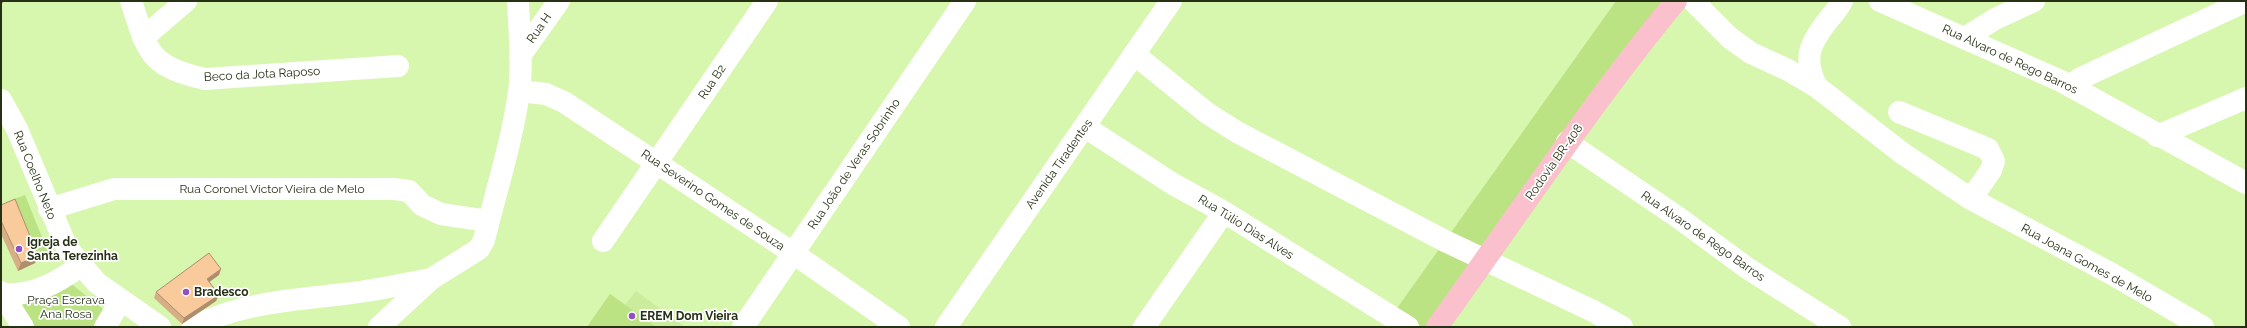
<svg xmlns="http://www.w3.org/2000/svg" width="2247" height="328" viewBox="0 0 2247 328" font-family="Raleway,sans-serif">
<rect width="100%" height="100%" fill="#d7f6ae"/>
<path fill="#cbec9d" d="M636 291 685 327H587L610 294 625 305Z"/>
<g fill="#bce383">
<path d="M1616 1H1676L1437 327H1422L1395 311Z"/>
<path d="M25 195 48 252 38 256 14 199Z"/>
<path d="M69 282 104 310 94 327H29L18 307Z"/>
<path d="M610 294 656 327H587Z"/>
</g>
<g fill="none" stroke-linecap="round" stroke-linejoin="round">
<g stroke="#fff" stroke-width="22">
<path d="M131 1C148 52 148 66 205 79L398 66"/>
<path d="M1693 1 1730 38 1751 53 1788 70 1817 87 1902 153 1971 199 2112 274 2203 327"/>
<path d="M1880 1 2061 81 2246 183"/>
<path d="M143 38 186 1"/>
<path d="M1965 38 1995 19 2034 1"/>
<path d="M1134 54 1207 113 1237 132 1445 241 1593 311 1622 327"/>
<path d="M520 56 559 1"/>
<path d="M2070 86 2081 78 2246 1"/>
<path d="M1817 87C1802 58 1810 43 1829 19 1834 13 1839 8 1842 1"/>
<path d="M519 91 546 94 564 102 793 253 899 327"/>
<path d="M1 100 17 129 67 248 97 283 160 327"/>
<path d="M1899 112 1988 149 1994 161 1991 170 1971 199"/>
<path d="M1085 127 1173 184 1224 212 1408 327"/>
<path d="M2157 136 2246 98"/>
<path d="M1567 142 1679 218 1747 268 1840 327"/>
<path d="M49 209 114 189H394L409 191 422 205 441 214 488 221"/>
<path d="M603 241 767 1"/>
<path d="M1 292 23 327"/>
<path d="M3 294C33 296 58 283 81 265"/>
<path d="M105 327 121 300"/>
<path d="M193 327C239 303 293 300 344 294 373 291 402 284 431 279"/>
<path d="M379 327 431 279 479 249 484 240C496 191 512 142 519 92 523 62 519 31 518 1"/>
<path d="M743 327 965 1"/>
<path d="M946 327 1171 1"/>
<path d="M1144 327 1224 212"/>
</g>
<path stroke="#fac0cb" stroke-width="22" d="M1437 327C1516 218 1590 105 1676 1"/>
</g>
<g fill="#d6af86">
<path d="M1 205 35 263 18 271 1 234Z"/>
<path d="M219 275 209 282 219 295 216 301 182 324 154 298 156 292Z"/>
</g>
<g fill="#ae8e6d">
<path d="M1 1H4L1 5Z"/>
<path d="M38 256 35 263 18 271 21 263Z"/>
<path d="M221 269 219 275 205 285 207 279Z"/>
<path d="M219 295 216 301 182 324 184 318Z"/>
</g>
<g fill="#f9cb9c" stroke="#ae8e6d">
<path d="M15 199 38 256 21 263 1 221V205Z"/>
<path d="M209 253 221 269 207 279 219 295 184 318 156 292Z"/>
</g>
<g fill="#904fc4" stroke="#fff" stroke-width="1.5">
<circle cx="19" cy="249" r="4"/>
<circle cx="186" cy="292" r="4"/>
<circle cx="632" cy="316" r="4"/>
</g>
<g text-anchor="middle" stroke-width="3.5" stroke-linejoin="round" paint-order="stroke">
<g font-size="12" fill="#253014" stroke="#fff">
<text transform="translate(539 28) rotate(-55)" y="4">Rua H</text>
<text transform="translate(2010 59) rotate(25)" y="4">Rua Alvaro de Rego Barros</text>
<text transform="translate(262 74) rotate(-3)" y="4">Beco da Jota Raposo</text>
<text transform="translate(712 82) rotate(-56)" y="4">Rua B2</text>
<text transform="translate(1554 162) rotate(-55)" y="4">Rodovia BR-408</text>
<text transform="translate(854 164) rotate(-56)" y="4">Rua João de Veras Sobrinho</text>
<text transform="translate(1059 164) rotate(-55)" y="4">Avenida Tiradentes</text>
<text transform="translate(35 175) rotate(68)" y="4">Rua Coelho Neto</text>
<text x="272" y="193">Rua Coronel Victor Vieira de Melo</text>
<text transform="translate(713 200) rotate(34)" y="4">Rua Severino Gomes de Souza</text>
<text transform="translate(1246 227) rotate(32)" y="4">Rua Túlio Dias Alves</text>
<text transform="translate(1703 236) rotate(35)" y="4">Rua Alvaro de Rego Barros</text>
<text transform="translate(2087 263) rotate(29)" y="4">Rua Joana Gomes de Melo</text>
</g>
<g font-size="12" font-weight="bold" fill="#253014" stroke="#fff" text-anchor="start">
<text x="27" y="246">Igreja de<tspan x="27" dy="14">Santa Terezinha</tspan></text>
<text x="194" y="296">Bradesco</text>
<text x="640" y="320">EREM Dom Vieira</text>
</g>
<g font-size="12" fill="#242d18" stroke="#fff">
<text x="66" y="304">Praça Escrava<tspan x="66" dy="14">Ana Rosa</tspan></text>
</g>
</g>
<rect width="2247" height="328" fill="none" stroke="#253014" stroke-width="4"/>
</svg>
